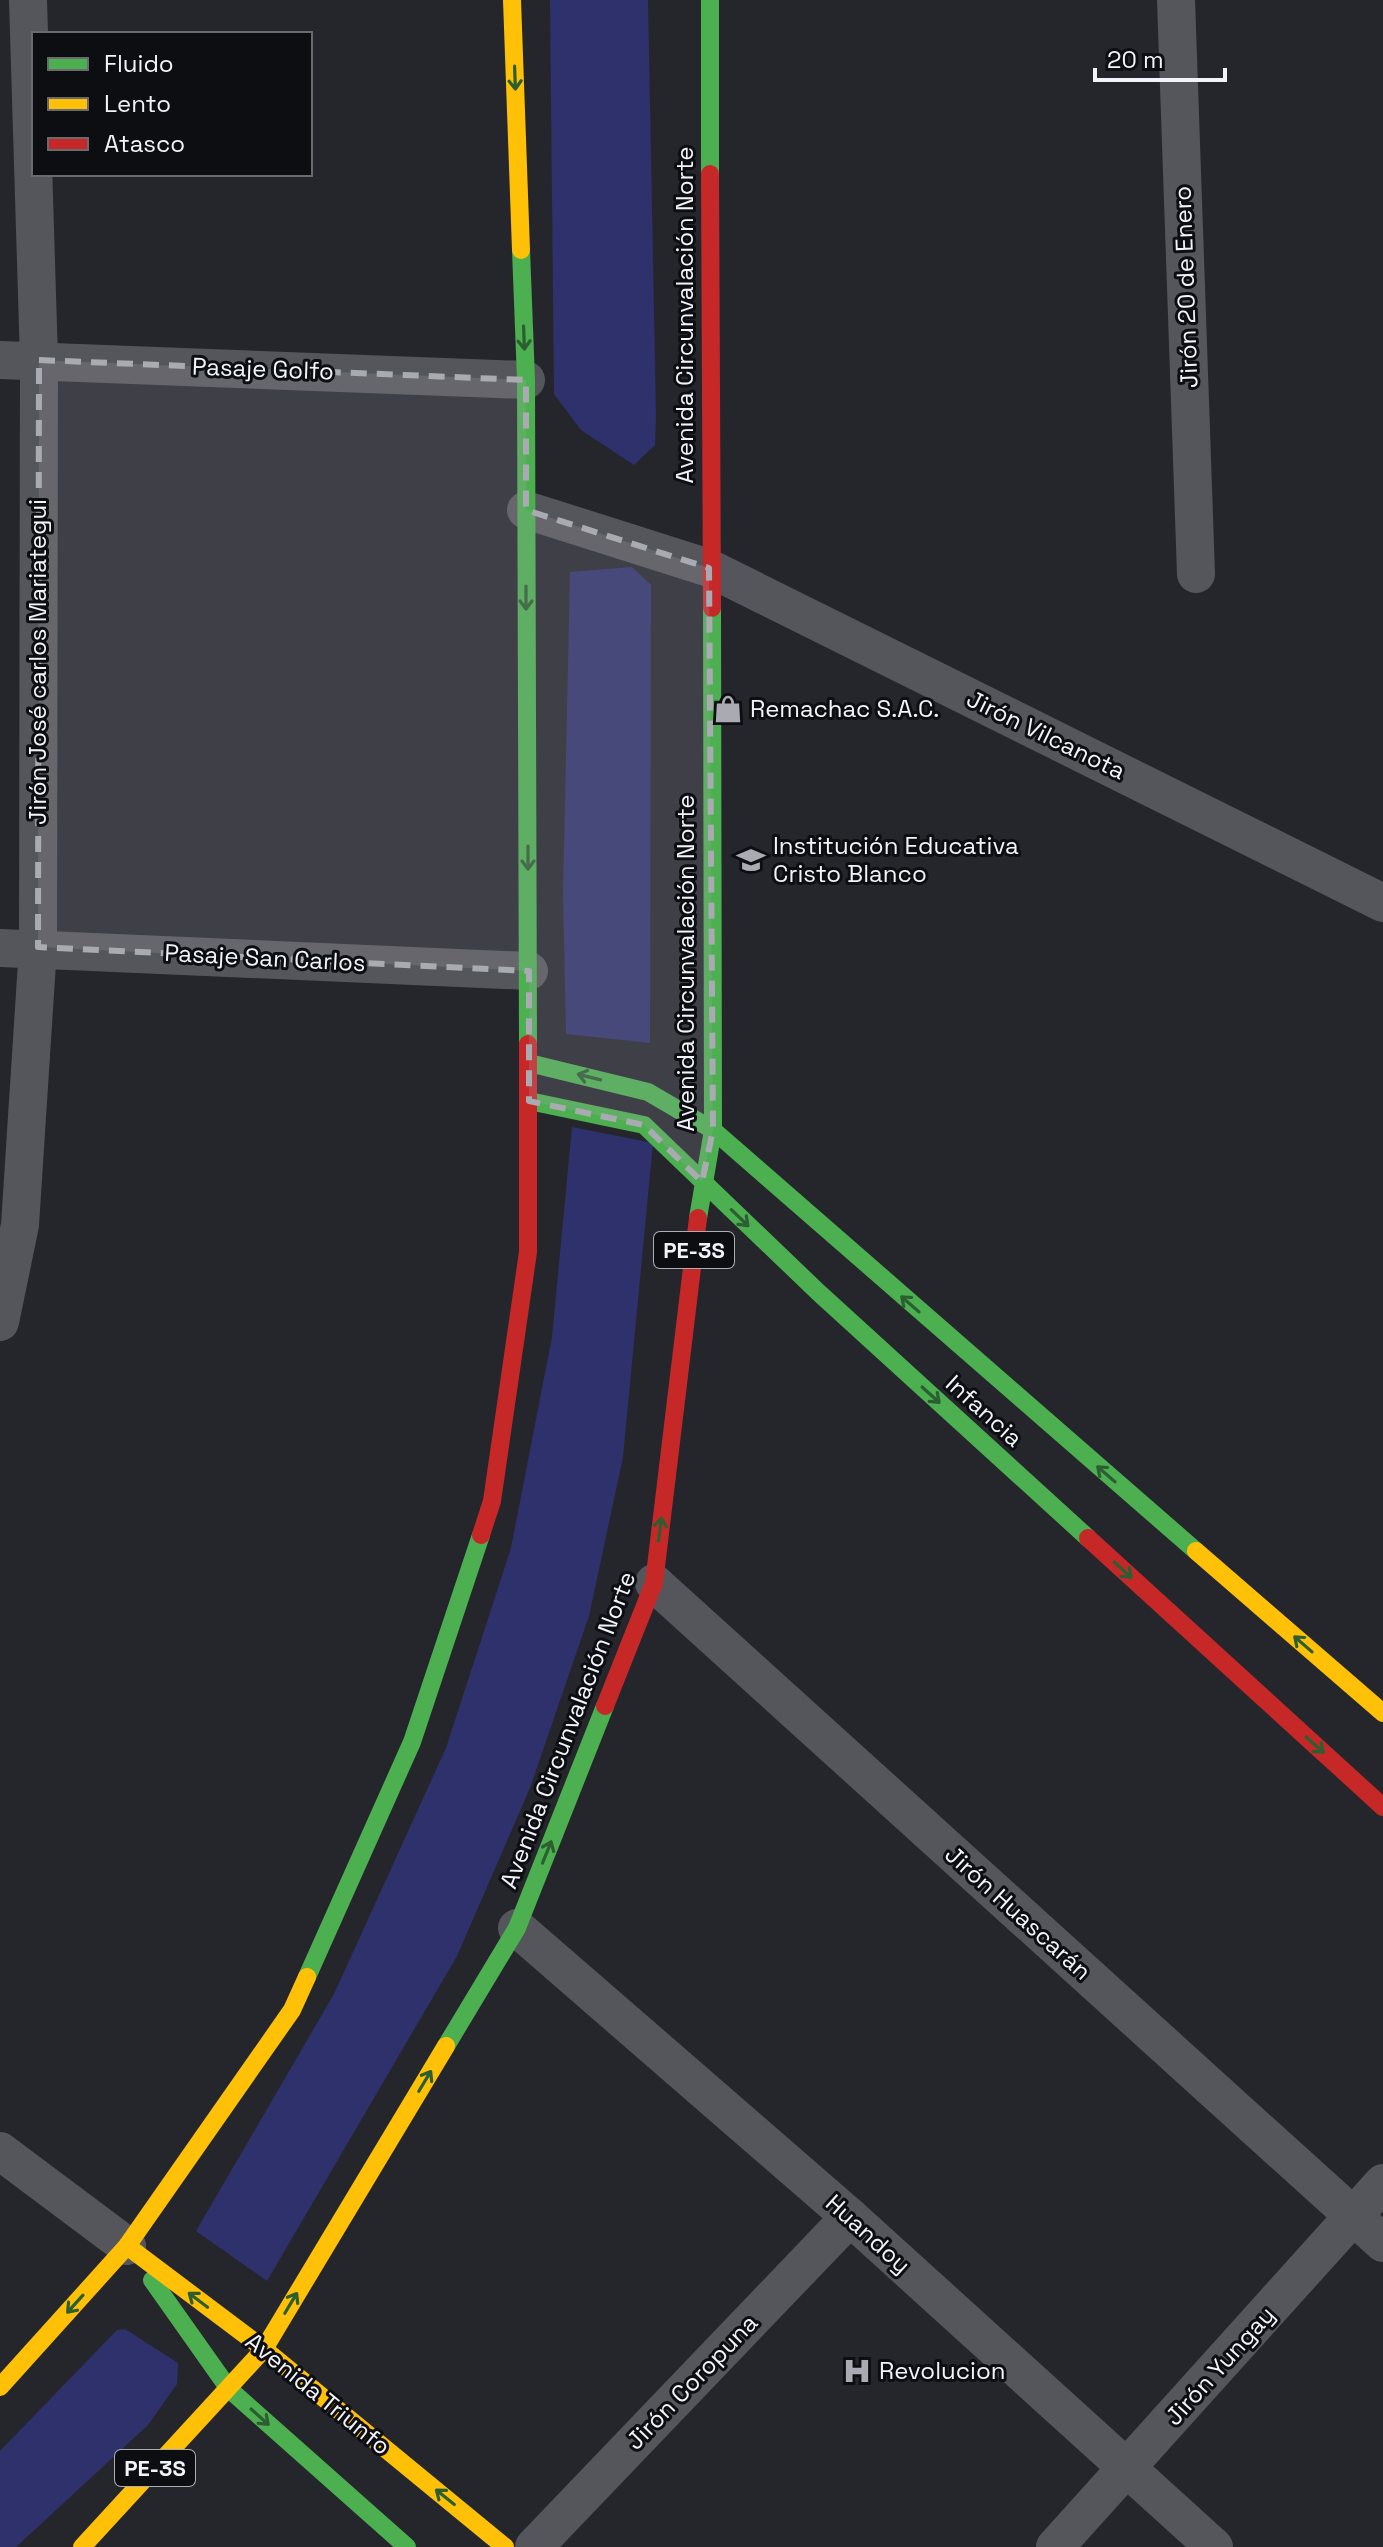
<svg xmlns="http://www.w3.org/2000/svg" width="1383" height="2547" viewBox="0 0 1383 2547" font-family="'Space Grotesk',sans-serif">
<rect width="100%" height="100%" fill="#25262c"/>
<g fill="#2e316b">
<path d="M550 0H648L656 416 655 445 634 465 581 430 554 394Z"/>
<path d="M632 567 651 585 650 1043 566 1034 563 892 570 572Z"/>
<path d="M572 1127 653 1143 623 1457 589 1616 530 1788 457 1956 267 2281 196 2231 334 1994 446 1748 511 1548 552 1337Z"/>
<path d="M125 2329 178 2363 177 2384 148 2425 16 2547H0V2451L117 2330Z"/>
</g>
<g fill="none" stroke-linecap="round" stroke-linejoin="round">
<g stroke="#55565b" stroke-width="38">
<path d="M1176 0 1196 574"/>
<path d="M0 360 526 380"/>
<path d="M526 510 709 568 1383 903"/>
<path d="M0 948 529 971"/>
<path d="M0 1322 20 1225 38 947 39 360 28 0"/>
<path d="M654 1583 1383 2243"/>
<path d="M517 1928 850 2217 1214 2547"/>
<path d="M0 2151 127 2246"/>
<path d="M534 2547 850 2217"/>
<path d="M1055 2547 1383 2183"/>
</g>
<g stroke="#4caf50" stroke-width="18">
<path d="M710 0V174"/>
<path d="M521 250 526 380 528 1044"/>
<path d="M529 1063 648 1092 713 1130 1196 1551"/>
<path d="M529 1101 644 1125 818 1292 1088 1538"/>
<path d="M698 1218 713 1130 712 608"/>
<path d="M307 1977 412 1742 481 1535"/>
<path d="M446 2046 517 1928 605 1706"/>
<path d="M152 2280 229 2389 407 2547"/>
</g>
<g stroke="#ffc107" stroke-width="18">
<path d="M512 0 521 250"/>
<path d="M1196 1551 1383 1713"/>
<path d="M127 2246 264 2349 505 2547"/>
<path d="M0 2387 127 2246 292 2010 307 1977"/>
<path d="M82 2547 264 2349 446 2046"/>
</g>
<g stroke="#c62828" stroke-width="18">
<path d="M710 174 712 608"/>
<path d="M481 1535 492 1501 528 1252V1044"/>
<path d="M1088 1538 1383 1807"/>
<path d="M605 1706 654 1583 698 1218"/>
</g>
</g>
<defs><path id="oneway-shaft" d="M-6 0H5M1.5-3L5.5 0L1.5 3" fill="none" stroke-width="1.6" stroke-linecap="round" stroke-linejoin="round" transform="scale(2)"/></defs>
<g stroke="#2c5e31">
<use href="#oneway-shaft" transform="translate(515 78) rotate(88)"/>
<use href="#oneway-shaft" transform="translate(524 338) rotate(88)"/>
<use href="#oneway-shaft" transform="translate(526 598) rotate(90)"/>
<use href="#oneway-shaft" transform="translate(528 858) rotate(90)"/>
<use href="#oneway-shaft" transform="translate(589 1077) rotate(-166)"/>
<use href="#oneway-shaft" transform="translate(740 1218) rotate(44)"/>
<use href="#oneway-shaft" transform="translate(910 1304) rotate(-139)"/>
<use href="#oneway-shaft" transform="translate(931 1395) rotate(42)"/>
<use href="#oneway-shaft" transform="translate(1106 1474) rotate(-139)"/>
<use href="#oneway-shaft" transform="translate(660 1529) rotate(-83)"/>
<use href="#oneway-shaft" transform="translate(1123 1570) rotate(42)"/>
<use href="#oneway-shaft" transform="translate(1303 1644) rotate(-139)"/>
<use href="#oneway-shaft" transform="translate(1315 1745) rotate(42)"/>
<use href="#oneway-shaft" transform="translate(547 1852) rotate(-68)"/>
<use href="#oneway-shaft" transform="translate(425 2081) rotate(-59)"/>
<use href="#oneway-shaft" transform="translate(198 2300) rotate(-143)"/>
<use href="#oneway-shaft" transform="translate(291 2303) rotate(-59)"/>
<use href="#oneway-shaft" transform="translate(75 2304) rotate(132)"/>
<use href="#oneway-shaft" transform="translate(260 2417) rotate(42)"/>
<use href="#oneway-shaft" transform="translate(445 2497) rotate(-141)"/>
</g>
<path fill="#aaabb2" fill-opacity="0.2" stroke="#aaabb2" stroke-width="6" stroke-dasharray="16 10" stroke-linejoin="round" d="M39 360 526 380V510L709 568 713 1130 702 1182 644 1125 529 1101V971L38 947Z"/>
<defs>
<symbol id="shop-bare" viewBox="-9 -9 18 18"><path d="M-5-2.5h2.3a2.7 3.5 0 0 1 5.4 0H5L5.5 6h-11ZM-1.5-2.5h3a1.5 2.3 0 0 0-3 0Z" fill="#aaabb2" stroke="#0d0e12" stroke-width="2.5" paint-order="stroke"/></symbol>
<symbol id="school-bare" viewBox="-9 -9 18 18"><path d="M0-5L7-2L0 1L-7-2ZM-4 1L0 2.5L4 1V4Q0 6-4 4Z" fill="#aaabb2" stroke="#0d0e12" stroke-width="2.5" paint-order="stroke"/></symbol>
<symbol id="hospital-bare" viewBox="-9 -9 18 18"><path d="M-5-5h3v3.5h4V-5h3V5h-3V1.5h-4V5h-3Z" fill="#aaabb2" stroke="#0d0e12" stroke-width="2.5" paint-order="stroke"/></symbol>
</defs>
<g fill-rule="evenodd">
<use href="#shop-bare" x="708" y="689" width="40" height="40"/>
<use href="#school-bare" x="731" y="840" width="40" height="40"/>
<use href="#hospital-bare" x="837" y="2351" width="40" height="40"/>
</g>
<g text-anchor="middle" stroke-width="6" stroke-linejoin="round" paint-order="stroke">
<g fill="#0d0e12" stroke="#adaeb4" stroke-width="2">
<rect x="654" y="1232" width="80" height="36" rx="6"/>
<rect x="115" y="2450" width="80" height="36" rx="6"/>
</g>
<g font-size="22" font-weight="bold" fill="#f1f3fa">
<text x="694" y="1258">PE-3S</text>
<text x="155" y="2476">PE-3S</text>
</g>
<g font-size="24" fill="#f1f3fa" stroke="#0d0e12">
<text transform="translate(1186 287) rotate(-92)" y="8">Jirón 20 de Enero</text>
<text transform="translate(685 315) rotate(-90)" y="8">Avenida Circunvalación Norte</text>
<text transform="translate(263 369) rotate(2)" y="8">Pasaje Golfo</text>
<text transform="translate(38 662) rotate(-90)" y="8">Jirón José carlos Mariategui</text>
<text transform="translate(1046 735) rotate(26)" y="8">Jirón Vilcanota</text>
<text transform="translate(265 958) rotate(3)" y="8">Pasaje San Carlos</text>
<text transform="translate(686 963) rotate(-90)" y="8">Avenida Circunvalación Norte</text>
<text transform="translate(984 1411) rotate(42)" y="8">Infancia</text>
<text transform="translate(568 1730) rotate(-69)" y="8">Avenida Circunvalación Norte</text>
<text transform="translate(1018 1913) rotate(42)" y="8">Jirón Huascarán</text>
<text transform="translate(868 2234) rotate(42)" y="8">Huandoy</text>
<text transform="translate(1220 2366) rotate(-48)" y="8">Jirón Yungay</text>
<text transform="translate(692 2382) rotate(-46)" y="8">Jirón Coropuna</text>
<text transform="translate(318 2394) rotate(39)" y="8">Avenida Triunfo</text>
</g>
<g font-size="24" fill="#f1f3fa" stroke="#0d0e12" text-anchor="start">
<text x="750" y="717">Remachac S.A.C.</text>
<text x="773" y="854">Institución Educativa<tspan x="773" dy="28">Cristo Blanco</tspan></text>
<text x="879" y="2379">Revolucion</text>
</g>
</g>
<rect x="32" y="32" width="280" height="144" fill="#0d0e12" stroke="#686a6f" stroke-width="2"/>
<rect x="48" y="58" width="40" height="12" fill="#4caf50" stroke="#686a6f" stroke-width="2"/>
<text x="104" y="72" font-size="24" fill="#f1f3fa">Fluido</text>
<rect x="48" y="98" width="40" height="12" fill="#ffc107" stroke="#686a6f" stroke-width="2"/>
<text x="104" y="112" font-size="24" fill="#f1f3fa">Lento</text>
<rect x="48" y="138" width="40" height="12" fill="#c62828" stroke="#686a6f" stroke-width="2"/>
<text x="104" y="152" font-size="24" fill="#f1f3fa">Atasco</text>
<path d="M1095 68v12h130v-12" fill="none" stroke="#f1f3fa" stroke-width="4"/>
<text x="1107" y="68" font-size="24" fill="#f1f3fa" stroke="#0d0e12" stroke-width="6" paint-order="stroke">20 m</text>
</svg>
